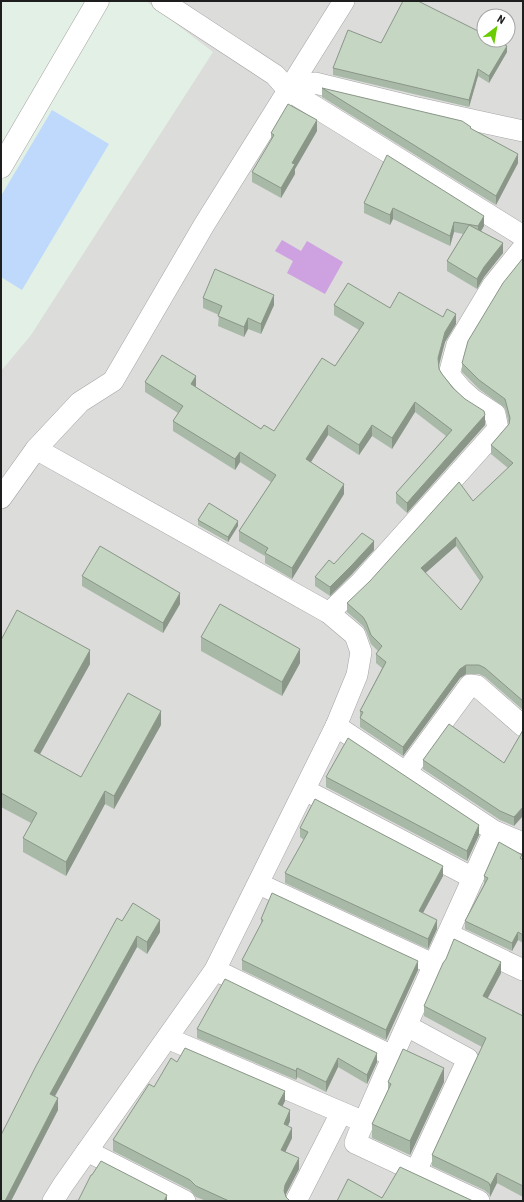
<svg xmlns="http://www.w3.org/2000/svg" width="524" height="1202" viewBox="0 0 524 1202" font-family="'Roboto Condensed',sans-serif">
<rect width="100%" height="100%" fill="#e3f0e5"/>
<path fill="#dcdcdb" fill-rule="evenodd" d="M146 1H523V1201H1V371L31 335 213 52ZM484 16H508V40H484Z"/>
<path fill="#bed9fc" d="M52 110 109 144 22 290 1 277V196Z"/>
<path fill="#cea1e0" d="M282 240 301 251 307 241 343 262 325 294 287 273 293 261 275 251Z"/>
<g fill="none" stroke-linecap="round" stroke-linejoin="round">
<defs>
<g id="minor">
<path d="M162 1 275 75 288 90 523 236"/>
<path d="M288 90 315 83 413 107 523 131"/>
<path d="M36 449 329 613 355 635 361 652 357 675 336 726 215 970 63 1185 53 1201"/>
<path d="M1 498 36 449 80 402 113 381 204 225 344 1"/>
<path d="M329 613 361 582 498 429 495 414 472 399 461 389 451 377 450 371 457 345 493 285 523 248"/>
<path d="M336 726 494 831 523 843"/>
<path d="M406 772 470 685 477 686 523 726"/>
<path d="M305 790 473 878"/>
<path d="M259 884 435 965"/>
<path d="M448 934 523 970"/>
<path d="M215 970 392 1056"/>
<path d="M407 1026 468 1059 416 1171"/>
<path d="M167 1038 364 1122 358 1135 355 1143 479 1201"/>
<path d="M364 1122C406 1024 451 928 494 831"/>
<path d="M87 1151 185 1201"/>
<path d="M296 1201 341 1113"/>
</g>
<path id="tertiary" d="M1 167 98 1"/>
</defs>
<use href="#minor" stroke="#a5a5a5" stroke-width="22"/>
<use href="#tertiary" stroke="#a5a5a5" stroke-width="23"/>
<use href="#minor" stroke="#fff" stroke-width="21"/>
<use href="#tertiary" stroke="#fff" stroke-width="22"/>
</g>
<g fill="#a9b9a8" fill-rule="evenodd">
<path d="M381 43 507 52 489 83 478 76 469 107 333 75V68Z"/>
<path d="M322 88 471 129 518 163 496 205 322 97Z"/>
<path d="M317 131 295 169V174L281 198 252 182V172L271 141V133Z"/>
<path d="M364 203 484 226 481 231 503 253 484 277 477 289 447 271V261L463 234 454 232 450 246 393 219 390 225 364 213Z"/>
<path d="M523 258V710L485 677 479 674H466L460 678 403 756 360 727V711L382 668 376 663V654L378 651 371 644 366 631 363 626 347 612V603L473 501 508 468 491 454V445L509 424 505 408 479 389 462 372V363ZM456 546 480 581 461 610 425 573Z"/>
<path d="M203 298 274 305 261 334 248 329 244 337 218 326 219 315 203 308Z"/>
<path d="M334 305 390 308 456 324 445 342 439 366V369L442 374 485 425 407 513 396 503V493L446 436 415 412 392 449 372 436 359 455 328 435 310 462 344 494 292 579 265 563V556L239 541V531L271 482 240 462 235 470 173 431V421L178 413 145 392V382L196 386 195 387 261 429 274 431 335 366 359 330 334 315Z"/>
<path d="M198 520 238 526 228 542 198 525Z"/>
<path d="M374 550 352 574 330 596 315 586V577L334 564Z"/>
<path d="M82 576 180 604 163 633 82 586Z"/>
<path d="M201 637 300 663 282 696 201 651Z"/>
<path d="M1 640 90 664 39 754 81 777 161 725 114 809 105 804 66 876 23 852V838L31 823 1 807Z"/>
<path d="M523 730 514 826 500 820 423 769V760L504 763Z"/>
<path d="M326 777 479 835 467 861 326 787Z"/>
<path d="M300 828 443 876 423 913 437 929 428 949 285 883V873L304 840 300 837Z"/>
<path d="M522 859 523 860V943L518 940 512 951 465 929V921L484 884V876Z"/>
<path d="M261 919 418 970 386 1040 242 970V960L261 924Z"/>
<path d="M122 921 160 932 147 954 137 947 55 1096 58 1110 11 1201H1Z"/>
<path d="M501 973 487 999 523 1016V1197L497 1183 490 1197 489 1194 484 1190 432 1166V1155L482 1047 424 1016V1006Z"/>
<path d="M197 1029 377 1062 367 1084 338 1067 326 1092 297 1077 296 1080 197 1038Z"/>
<path d="M177 1062 285 1101 282 1107 290 1121 288 1126 292 1138 285 1152 299 1169 285 1195 286 1197 290 1201H206L196 1197 190 1190 113 1151V1140L154 1087Z"/>
<path d="M388 1082H444L410 1155 372 1138V1124L388 1090Z"/>
</g>
<g fill="#8a9688">
<path d="M507 46V52L489 83V76Z"/>
<path d="M478 69V76L469 107V100Z"/>
<path d="M317 120V131L295 169V174L281 198V188L292 163Z"/>
<path d="M518 154V163L496 205V196Z"/>
<path d="M393 208V219L390 225V215Z"/>
<path d="M484 216V226L478 236V226Z"/>
<path d="M454 222V232L450 246V236Z"/>
<path d="M503 243V253L484 277 477 289V279L484 267Z"/>
<path d="M274 295V305L261 334V324Z"/>
<path d="M456 314V324L445 342 438 368V358L445 332Z"/>
<path d="M248 318V329L244 337V327Z"/>
<path d="M196 376V386L191 395V384Z"/>
<path d="M415 402V412L392 449V438Z"/>
<path d="M485 415V425L407 513V503Z"/>
<path d="M328 425V435L306 470V459Z"/>
<path d="M372 425V436L359 455V445Z"/>
<path d="M240 452V462L235 470V459Z"/>
<path d="M344 484V494L292 579V568Z"/>
<path d="M238 521V526L228 542V537Z"/>
<path d="M456 537V546L421 577V568Z"/>
<path d="M374 541V550L352 574 330 596V587Z"/>
<path d="M180 593V604L163 633V623Z"/>
<path d="M300 649V663L282 696V682Z"/>
<path d="M90 650V664L34 765V751Z"/>
<path d="M466 665V674L460 678 403 756V747L460 669Z"/>
<path d="M161 711V725L114 809V796Z"/>
<path d="M105 791V804L66 876V862Z"/>
<path d="M523 807V816L514 826V817Z"/>
<path d="M479 825V835L467 861V851Z"/>
<path d="M443 866V876L419 920V911Z"/>
<path d="M160 920V932L147 954V942Z"/>
<path d="M437 920V929L428 949V939Z"/>
<path d="M518 932V940L512 951V943Z"/>
<path d="M137 936V947L50 1105V1094Z"/>
<path d="M418 961V970L386 1040V1030Z"/>
<path d="M501 962V973L483 1007V996Z"/>
<path d="M377 1053V1062L367 1084V1075Z"/>
<path d="M338 1058V1067L326 1092V1082Z"/>
<path d="M297 1068V1077L296 1080V1071Z"/>
<path d="M444 1068V1082L410 1155V1141Z"/>
<path d="M285 1091V1101L278 1115V1104Z"/>
<path d="M58 1098V1110L11 1201H5Z"/>
<path d="M290 1110V1121L284 1135V1124Z"/>
<path d="M292 1128V1138L281 1161V1150Z"/>
<path d="M299 1158V1169L285 1196 284 1191 285 1185Z"/>
<path d="M497 1173V1183L490 1197V1186Z"/>
<path d="M167 1195V1201H164Z"/>
</g>
<g fill="#c5d7c3" stroke="#8a9688" fill-rule="evenodd">
<path d="M403 1H418L484 34V40H496L507 46 489 76 478 69 469 100 333 68 348 30 381 43Z"/>
<path d="M322 88 462 121 471 127 470 128 518 154 496 196Z"/>
<path d="M288 104 317 120 292 163 295 164 281 188 252 172 274 135 271 133Z"/>
<path d="M387 155 484 216 478 226 454 222 450 236 393 208 390 215 364 203Z"/>
<path d="M469 225 503 243 484 267 477 279 447 261Z"/>
<path d="M523 258V701L485 668 479 665H466L460 669 403 747 360 718 363 712 360 711 386 662 376 654 382 646 371 635 366 622 363 617 347 603 370 581 459 482 473 501 513 463 491 445 509 424 510 418 505 399 479 380 462 363 468 341 503 283ZM456 537 483 577 461 610 421 568Z"/>
<path d="M215 269 274 295 261 324 248 318 244 327 218 316 222 306 203 298Z"/>
<path d="M348 283 390 308 399 292 443 317 447 309 456 314 445 332 438 358 439 369 442 374 453 388 465 399 484 411 485 415 407 503 396 493 452 430 415 402 392 438 372 425 359 445 328 425 306 459 344 484 292 568 265 553 268 548 239 531 276 475 240 452 235 459 173 421 183 406 145 382 162 355 196 376 191 384 261 429 264 425 274 431 322 358 335 366 364 323 334 305Z"/>
<path d="M209 503 238 521 228 537 198 520Z"/>
<path d="M362 533 374 541 352 565 330 587 315 577 329 560 334 564Z"/>
<path d="M100 546 180 593 163 623 82 576Z"/>
<path d="M220 604 300 649 282 682 201 637Z"/>
<path d="M17 610 90 650 34 751 81 777 128 693 161 711 114 796 105 791 66 862 23 838 37 813 1 793V640Z"/>
<path d="M449 724 504 763 523 730V807L514 817 500 811 423 760Z"/>
<path d="M348 738 479 825 467 851 326 777Z"/>
<path d="M315 799 443 866 419 911 437 920 428 939 285 873 308 832 300 828Z"/>
<path d="M499 842 522 855 520 858 523 860V935L518 932 512 943 465 921 488 878 484 876Z"/>
<path d="M272 893 418 961 386 1030 242 960 263 920 261 919Z"/>
<path d="M133 903 160 920 147 942 137 936 50 1094 58 1098 5 1201H1V1135L36 1066 117 918 122 921Z"/>
<path d="M454 939 501 962 483 996 523 1016V1186L497 1173 490 1186 489 1183 484 1180 432 1155 486 1038 424 1006 443 963 446 959Z"/>
<path d="M225 979 377 1053 367 1075 338 1058 326 1082 297 1068 296 1071 197 1029Z"/>
<path d="M185 1048 285 1091 278 1104 290 1110 284 1124 292 1128 281 1150 299 1158 285 1185 284 1191 286 1197 290 1201H229L196 1186 190 1180 113 1140 149 1084 154 1087 171 1058 177 1062Z"/>
<path d="M403 1049 444 1068 410 1141 372 1124 391 1084 388 1082Z"/>
<path d="M101 1161 167 1195 164 1201H75L76 1200 78 1201 91 1175H92Z"/>
<path d="M400 1167 473 1201H337L348 1179 382 1198Z"/>
</g>
<rect width="524" height="1202" fill="none" stroke="#1e1e1e" stroke-width="4"/>
<g transform="translate(496 28) rotate(31)"><circle r="19" fill="#ffffff" stroke="#a5a5a5"/>
<path d="M0-3L7 15L0 10L-7 15Z" fill="#68cc00"/>
<text y="-6" font-size="11" font-weight="bold" text-anchor="middle" fill="#1e1e1e">N</text>
</g>
</svg>
